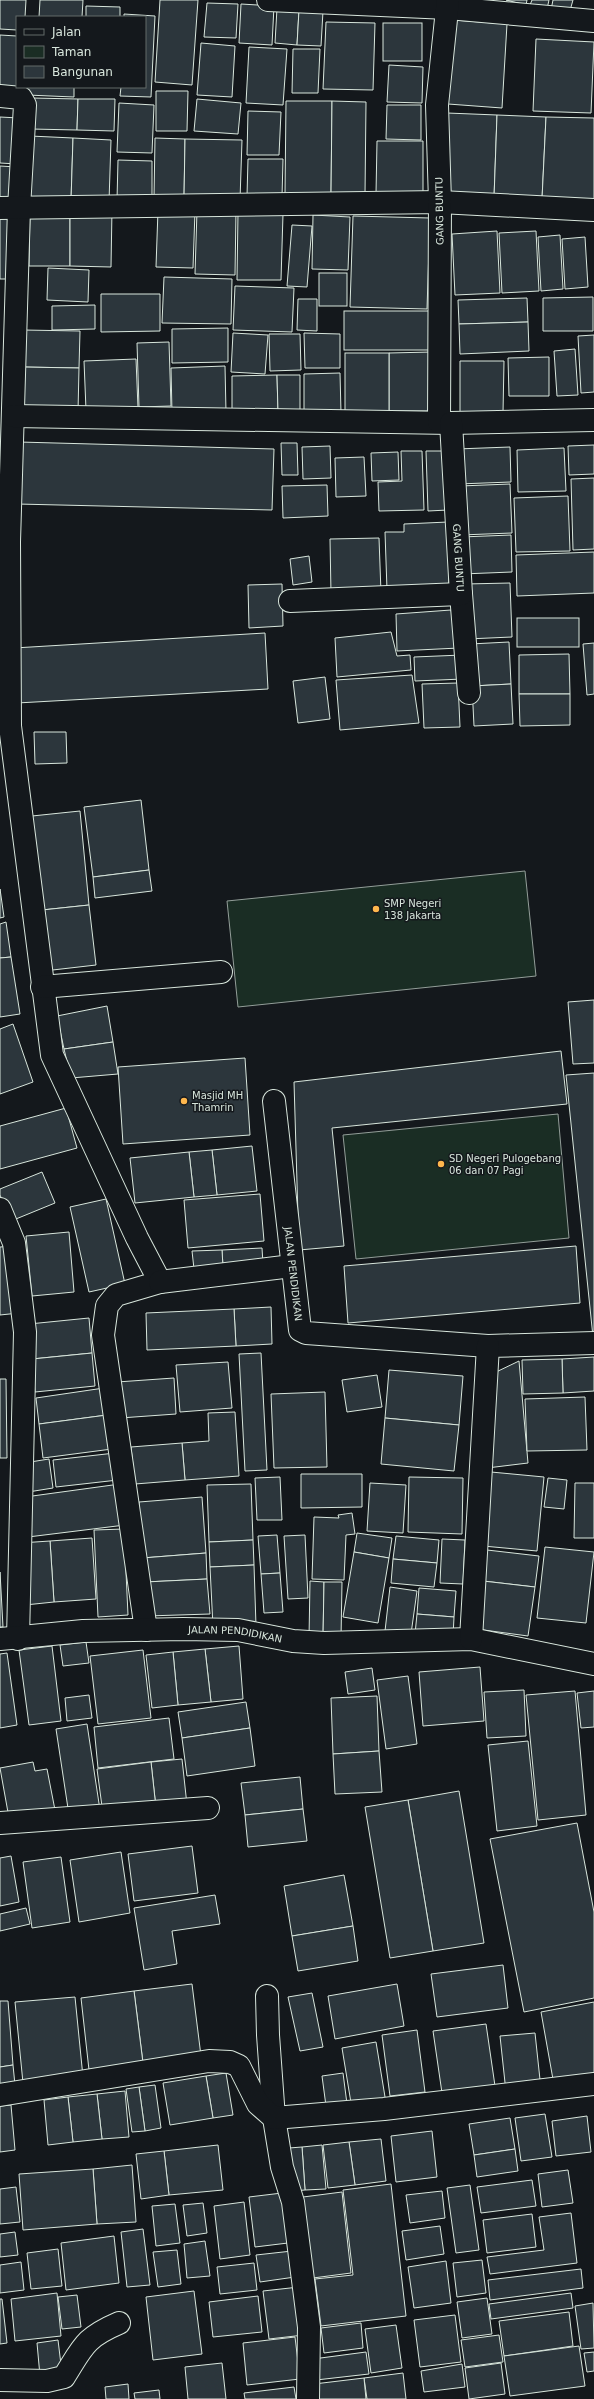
<svg xmlns="http://www.w3.org/2000/svg" width="594" height="2399" viewBox="0 0 594 2399" font-family="'DejaVu Sans',sans-serif">
<rect width="100%" height="100%" fill="#14181c"/>
<g fill="#1a2d24" stroke="#939e99">
<path d="M525 871 536 976 238 1007 227 901Z"/>
<path d="M558 1114 569 1238 356 1259 343 1135Z"/>
</g>
<g fill="#2c363c" stroke="#d8e6dc">
<path d="M0 0H26L25 17H17V30L0 29Z"/>
<path d="M40 0H83L82 17H39Z"/>
<path d="M160 0H198L192 85 155 82Z"/>
<path d="M506 0H527L526 5Z"/>
<path d="M532 0H549L547 9 530 5Z"/>
<path d="M553 0H573L569 14 551 10Z"/>
<path d="M207 3 238 4 236 38 204 37Z"/>
<path d="M241 4 274 6 272 45 239 43Z"/>
<path d="M86 6 120 7V17H86Z"/>
<path d="M277 8 299 10 297 45 275 43Z"/>
<path d="M299 10 323 11 321 46 297 45Z"/>
<path d="M124 14 155 16 151 97 120 96 121 87H145V17H124Z"/>
<path d="M453 20 507 24 502 108 448 104Z"/>
<path d="M326 22 375 23 373 90 323 89Z"/>
<rect x="383" y="23" width="39" height="38"/>
<path d="M0 35 17 36V87L0 89Z"/>
<path d="M536 39 594 42 591 113 533 111Z"/>
<path d="M201 43 235 46 232 97 197 95Z"/>
<path d="M249 47 287 49 283 105 246 103Z"/>
<path d="M293 49H320L318 93H292Z"/>
<path d="M389 65 423 67 422 103 387 102Z"/>
<path d="M27 87H74V97L27 95Z"/>
<path d="M156 91H188L187 131H156Z"/>
<path d="M32 98 78 99 77 130 31 129Z"/>
<path d="M78 99H115L114 131 77 130Z"/>
<path d="M197 99 241 103 238 134 194 131Z"/>
<path d="M286 101H332L331 195 285 194Z"/>
<path d="M332 101 366 102 365 195H331Z"/>
<path d="M119 103 154 105 152 153 117 152Z"/>
<path d="M387 105H421V140L386 139Z"/>
<path d="M248 111 281 112 279 155H247Z"/>
<path d="M447 113 497 115 494 198 443 195Z"/>
<path d="M497 115 546 117 542 199 494 198Z"/>
<path d="M0 117 19 118 17 164 0 163Z"/>
<path d="M546 117 594 118V201L542 199Z"/>
<path d="M30 136 73 138 71 201 28 199Z"/>
<path d="M73 138 111 140 109 202 71 201Z"/>
<path d="M155 138 185 139 184 198H154Z"/>
<path d="M185 139 242 140 240 200 184 198Z"/>
<path d="M377 141H423V194H376Z"/>
<path d="M248 159H283L282 197 247 196Z"/>
<path d="M118 160 152 161V199L117 200Z"/>
<path d="M0 166 17 167 14 205 0 204Z"/>
<path d="M30 209H70V266H29Z"/>
<path d="M70 209H112L111 267 70 266Z"/>
<path d="M158 210 195 211 193 268 156 267Z"/>
<path d="M197 210 236 211 235 275 195 274Z"/>
<path d="M238 213 283 214 281 280H237Z"/>
<path d="M313 215 350 217 348 270 312 269Z"/>
<path d="M353 216 430 218 427 309 350 307Z"/>
<path d="M0 218H9L7 279H0Z"/>
<path d="M292 225 312 226 307 287 287 286Z"/>
<path d="M497 231 500 293 455 295 452 234Z"/>
<path d="M536 231 539 291 502 293 499 233Z"/>
<path d="M560 235 563 289 541 291 538 237Z"/>
<path d="M585 237 588 287 565 289 562 239Z"/>
<path d="M48 268 89 270 88 302 47 300Z"/>
<rect x="319" y="273" width="28" height="33"/>
<path d="M164 277 232 279 231 324 162 323Z"/>
<path d="M235 286 294 288 292 332 233 330Z"/>
<path d="M101 294H160V331L101 332Z"/>
<path d="M593 297V331H543V298Z"/>
<path d="M527 298 528 322 459 324 458 300Z"/>
<path d="M298 299H317V331L297 330Z"/>
<path d="M95 305V329L52 330V306Z"/>
<rect x="344" y="311" width="88" height="39"/>
<path d="M528 322 529 351 460 354 459 324Z"/>
<path d="M228 328V362L172 363V329Z"/>
<path d="M23 330 80 331 79 368 23 367Z"/>
<path d="M233 333 268 335 265 374 231 372Z"/>
<path d="M304 333 340 334V368H305Z"/>
<path d="M269 334H300L301 370 270 371Z"/>
<path d="M594 335V392L581 393 578 336Z"/>
<path d="M169 342 171 406 139 407 137 343Z"/>
<path d="M575 349 578 395 557 396 554 351Z"/>
<path d="M432 352V411H389V353Z"/>
<rect x="345" y="353" width="44" height="58"/>
<path d="M549 357V396H509L508 358Z"/>
<path d="M136 359 138 408 86 410 84 361Z"/>
<path d="M460 361H504L503 413H460Z"/>
<path d="M225 366 226 412 172 413 171 368Z"/>
<path d="M23 367 79 368 78 412H22Z"/>
<path d="M340 373 341 413H304V374Z"/>
<path d="M277 375 278 412 232 413V376Z"/>
<path d="M277 375H300V411L278 412Z"/>
<path d="M19 442 274 449 272 510 17 504Z"/>
<path d="M281 443H297L298 475H282Z"/>
<path d="M594 445V474L569 475 568 446Z"/>
<path d="M330 446 331 478 303 479 302 447Z"/>
<path d="M510 447 511 482 458 484 456 449Z"/>
<path d="M564 448 566 491 518 492 517 450Z"/>
<path d="M401 451H422L424 510 379 511 378 482 402 481Z"/>
<path d="M426 451H446L448 510 428 511Z"/>
<path d="M398 452 399 480 372 481 371 453Z"/>
<path d="M364 457 366 496 336 497 335 458Z"/>
<path d="M594 478V549L573 550 571 479Z"/>
<path d="M510 484 512 533 461 535 460 486Z"/>
<path d="M327 485 328 516 283 518 282 486Z"/>
<path d="M568 496 570 551 516 552 514 498Z"/>
<path d="M448 522 449 588 387 590 385 532H404V524Z"/>
<path d="M511 535 512 572 462 574 461 537Z"/>
<path d="M379 538 381 593 331 594 330 539Z"/>
<path d="M594 552V593L517 596 516 555Z"/>
<path d="M309 556 312 582 293 585 290 559Z"/>
<path d="M510 583 512 637 467 639 465 584Z"/>
<path d="M282 584 283 626 249 628 248 585Z"/>
<path d="M451 610 459 648 397 651 396 614Z"/>
<rect x="517" y="618" width="62" height="29"/>
<path d="M391 632 397 656 410 655 411 670 337 677 335 638Z"/>
<path d="M265 633 268 689 17 703 14 648Z"/>
<path d="M509 642 511 684 472 686 470 644Z"/>
<path d="M594 643V694L587 695 583 644Z"/>
<path d="M569 654 570 694H519V655Z"/>
<path d="M462 655 463 679 415 681 414 657Z"/>
<path d="M412 675 419 723 340 730 336 680Z"/>
<path d="M325 677 330 719 298 723 293 681Z"/>
<path d="M458 683 460 727 424 728 422 684Z"/>
<path d="M511 684 513 724 474 726 472 686Z"/>
<path d="M519 694H570V725L520 726Z"/>
<path d="M34 732H66L67 763 35 764Z"/>
<path d="M141 800 149 870 93 877 84 807Z"/>
<path d="M80 811 89 905 42 910 32 816Z"/>
<path d="M149 870 152 891 95 898 93 877Z"/>
<path d="M0 889 4 917 0 918Z"/>
<path d="M89 905 96 965 44 971 42 910Z"/>
<path d="M6 922 11 957 0 958V924Z"/>
<path d="M11 957 20 1014 0 1017V958Z"/>
<path d="M594 1000V1063L573 1064 568 1002Z"/>
<path d="M107 1006 113 1042 64 1049 57 1016Z"/>
<path d="M13 1024 33 1082 0 1094V1029Z"/>
<path d="M113 1042 118 1074 71 1078 64 1049Z"/>
<path d="M561 1051 567 1104 332 1128 344 1246 299 1250 294 1082Z"/>
<path d="M245 1058 250 1135 123 1144 118 1067Z"/>
<path d="M594 1073V1337H593L566 1075Z"/>
<path d="M66 1108 77 1148 0 1169V1126Z"/>
<path d="M252 1146 257 1191 217 1195 212 1150Z"/>
<path d="M212 1150 217 1195 194 1197 189 1152Z"/>
<path d="M189 1152 194 1197 135 1203 130 1158Z"/>
<path d="M42 1172 55 1203 11 1221 0 1195V1189Z"/>
<path d="M260 1194 264 1241 188 1248 184 1200Z"/>
<path d="M106 1199 125 1284 89 1292 70 1207Z"/>
<path d="M69 1232 74 1292 32 1296 26 1236Z"/>
<path d="M12 1246 19 1313 0 1315V1247Z"/>
<path d="M576 1246 580 1303 348 1323 344 1266Z"/>
<path d="M262 1248 263 1264 223 1267 222 1250Z"/>
<path d="M222 1250 223 1267 194 1269 192 1251Z"/>
<path d="M271 1307 272 1344 236 1346 234 1309Z"/>
<path d="M234 1309 236 1346 147 1350 146 1313Z"/>
<path d="M89 1318 92 1353 32 1359 29 1324Z"/>
<path d="M92 1353 95 1386 35 1392 32 1359Z"/>
<path d="M261 1353 267 1470 245 1471 239 1354Z"/>
<path d="M594 1357V1391L563 1393 562 1359Z"/>
<path d="M562 1359 563 1393 523 1394 522 1360Z"/>
<path d="M519 1361 528 1463 487 1468 492 1374Z"/>
<path d="M228 1362 232 1408 180 1412 176 1365Z"/>
<path d="M389 1370 463 1376 459 1425 385 1418Z"/>
<path d="M377 1375 382 1407 347 1412 342 1380Z"/>
<path d="M174 1378 176 1414 120 1418 117 1382Z"/>
<path d="M0 1379H6L7 1458H0Z"/>
<path d="M104 1388 107 1415 39 1424 36 1398Z"/>
<path d="M325 1392 327 1467 274 1468 271 1394Z"/>
<path d="M585 1397 587 1450 527 1451 525 1399Z"/>
<path d="M235 1412 239 1476 185 1480 182 1443 209 1441 208 1413Z"/>
<path d="M107 1415 112 1449 43 1458 39 1424Z"/>
<path d="M385 1418 459 1425 454 1471 381 1464Z"/>
<path d="M182 1443 185 1480 135 1484 131 1447Z"/>
<path d="M115 1453 118 1480 56 1487 53 1460Z"/>
<path d="M49 1459 53 1488 28 1492 24 1463Z"/>
<path d="M491 1472 544 1477 537 1551 483 1546Z"/>
<path d="M301 1474H362V1507L301 1508Z"/>
<path d="M280 1477 282 1520H257L255 1478Z"/>
<path d="M409 1477 463 1478 462 1534 408 1532Z"/>
<path d="M548 1478 567 1480 564 1509 544 1507Z"/>
<path d="M370 1483 406 1485 403 1533 367 1531Z"/>
<path d="M575 1483H594V1538H574Z"/>
<path d="M120 1484 125 1525 28 1537 25 1497Z"/>
<path d="M251 1484 253 1540 209 1542 207 1485Z"/>
<path d="M202 1497 206 1553 142 1558 139 1502Z"/>
<path d="M352 1513 355 1534 346 1535 344 1580 312 1579 314 1517 339 1518 338 1515Z"/>
<path d="M124 1529 128 1615 98 1617 94 1530Z"/>
<path d="M357 1533 392 1538 389 1558 354 1552Z"/>
<path d="M277 1535 280 1573 261 1574 258 1536Z"/>
<path d="M305 1535 308 1598 288 1599 284 1536Z"/>
<path d="M396 1536 439 1540 437 1563 393 1559Z"/>
<path d="M92 1538 96 1599 54 1602 50 1541Z"/>
<path d="M442 1539 465 1540 463 1584 440 1583Z"/>
<path d="M253 1540 254 1565 210 1567 209 1542Z"/>
<path d="M50 1541 54 1602 25 1605 20 1543Z"/>
<path d="M545 1547 594 1552 586 1623 537 1618Z"/>
<path d="M487 1550 539 1556 535 1587 483 1581Z"/>
<path d="M354 1552 389 1558 378 1623 343 1617Z"/>
<path d="M206 1553 207 1579 145 1582 142 1558Z"/>
<path d="M393 1559 437 1563 434 1587 391 1583Z"/>
<path d="M254 1565 256 1626 213 1627 210 1567Z"/>
<path d="M0 1572 3 1627H0Z"/>
<path d="M280 1573 283 1612 264 1613 261 1574Z"/>
<path d="M207 1579 210 1614 147 1616 145 1582Z"/>
<path d="M310 1581 324 1582 323 1638H309Z"/>
<path d="M483 1581 535 1587 528 1636 476 1629Z"/>
<path d="M324 1582H342L341 1639 323 1638Z"/>
<path d="M390 1587 417 1591 411 1634 385 1631Z"/>
<path d="M419 1588 456 1591 454 1617 417 1614Z"/>
<path d="M417 1614 454 1617 453 1637 415 1634Z"/>
<path d="M86 1642 89 1663 63 1666 60 1645Z"/>
<path d="M52 1646 61 1721 29 1725 19 1650Z"/>
<path d="M239 1646 243 1699 211 1702 205 1649Z"/>
<path d="M205 1649 211 1702 178 1705 173 1652Z"/>
<path d="M143 1650 151 1718 98 1724 90 1656Z"/>
<path d="M173 1652 178 1705 152 1708 146 1655Z"/>
<path d="M7 1653 17 1725 0 1728V1654Z"/>
<path d="M480 1667 484 1721 423 1726 419 1672Z"/>
<path d="M372 1668 375 1690 348 1694 345 1672Z"/>
<path d="M408 1676 417 1744 386 1749 377 1680Z"/>
<path d="M524 1690 526 1736 487 1738 484 1692Z"/>
<path d="M575 1691 586 1815 538 1820 526 1695Z"/>
<path d="M594 1691V1727L581 1728 577 1693Z"/>
<path d="M89 1695 92 1718 67 1721 65 1698Z"/>
<path d="M377 1696 379 1751 333 1754 331 1698Z"/>
<path d="M246 1702 250 1728 182 1738 178 1712Z"/>
<path d="M169 1718 174 1759 98 1768 94 1727Z"/>
<path d="M87 1724 100 1810 69 1815 56 1729Z"/>
<path d="M250 1728 255 1766 187 1776 182 1738Z"/>
<path d="M528 1741 537 1826 497 1831 488 1745Z"/>
<path d="M379 1751 382 1792 335 1794 333 1754Z"/>
<path d="M182 1759 187 1805 156 1808 151 1762Z"/>
<path d="M33 1762 35 1771 47 1769 55 1810 9 1818 0 1768Z"/>
<path d="M151 1762 156 1808 103 1814 97 1769Z"/>
<path d="M300 1777 303 1809 245 1815 241 1783Z"/>
<path d="M459 1791 484 1943 433 1951 408 1800Z"/>
<path d="M408 1800 433 1951 390 1958 365 1807Z"/>
<path d="M303 1809 307 1841 248 1847 245 1815Z"/>
<path d="M577 1823 594 1912V1998L524 2012 490 1839Z"/>
<path d="M192 1846 198 1893 134 1901 128 1854Z"/>
<path d="M121 1852 130 1913 79 1922 70 1860Z"/>
<path d="M11 1856 19 1902 0 1906V1858Z"/>
<path d="M61 1857 70 1922 32 1928 23 1862Z"/>
<path d="M344 1875 353 1926 292 1936 284 1886Z"/>
<path d="M215 1895 220 1924 172 1931 177 1964 144 1970 134 1908Z"/>
<path d="M26 1908 30 1924 0 1931V1914Z"/>
<path d="M353 1926 358 1961 298 1971 292 1936Z"/>
<path d="M503 1965 508 2008 437 2017 431 1974Z"/>
<path d="M192 1984 201 2056 143 2063 134 1991Z"/>
<path d="M397 1984 404 2026 335 2039 328 1996Z"/>
<path d="M134 1991 143 2063 89 2070 81 1998Z"/>
<path d="M312 1993 323 2047 300 2051 288 1997Z"/>
<path d="M75 1997 83 2077 23 2083 15 2002Z"/>
<path d="M0 2001H8L13 2065 0 2067Z"/>
<path d="M594 2002V2078L554 2085 541 2012Z"/>
<path d="M486 2024 495 2086 442 2093 433 2031Z"/>
<path d="M417 2030 425 2092 390 2096 382 2035Z"/>
<path d="M535 2033 541 2089 506 2092 500 2036Z"/>
<path d="M376 2042 386 2103 352 2109 342 2048Z"/>
<path d="M13 2065 15 2085 0 2086V2067Z"/>
<path d="M226 2073 233 2115 213 2118 206 2076Z"/>
<path d="M343 2073 347 2104 326 2106 322 2076Z"/>
<path d="M206 2076 213 2118 170 2125 163 2083Z"/>
<path d="M155 2085 161 2128 145 2131 139 2087Z"/>
<path d="M139 2087 145 2131 132 2132 126 2089Z"/>
<path d="M125 2091 129 2137 102 2139 97 2094Z"/>
<path d="M97 2094 102 2139 73 2142 68 2097Z"/>
<path d="M68 2097 73 2142 48 2145 44 2100Z"/>
<path d="M11 2105 15 2150 0 2152V2106Z"/>
<path d="M545 2114 552 2157 521 2161 515 2118Z"/>
<path d="M587 2116 591 2152 556 2156 552 2121Z"/>
<path d="M510 2118 515 2149 474 2155 469 2124Z"/>
<path d="M432 2131 437 2177 396 2182 391 2136Z"/>
<path d="M381 2139 386 2181 355 2185 349 2142Z"/>
<path d="M349 2142 355 2185 328 2188 323 2145Z"/>
<path d="M218 2145 223 2190 169 2195 164 2151Z"/>
<path d="M322 2145 326 2189 305 2190 302 2147Z"/>
<path d="M302 2147 305 2190 292 2191 289 2148Z"/>
<path d="M515 2149 518 2171 477 2177 474 2155Z"/>
<path d="M164 2151 169 2195 141 2199 136 2154Z"/>
<path d="M132 2165 136 2222 97 2224 93 2169Z"/>
<path d="M93 2169 97 2224 23 2230 19 2174Z"/>
<path d="M568 2170 573 2203 542 2207 538 2174Z"/>
<path d="M532 2180 536 2206 481 2213 477 2187Z"/>
<path d="M391 2184 406 2316 321 2326 315 2279 353 2275 343 2190Z"/>
<path d="M470 2185 479 2250 456 2253 447 2188Z"/>
<path d="M16 2187 20 2222 0 2224V2189Z"/>
<path d="M442 2191 445 2218 410 2223 406 2195Z"/>
<path d="M342 2192 351 2273 313 2278 303 2197Z"/>
<path d="M282 2193 288 2243 255 2247 249 2197Z"/>
<path d="M244 2202 250 2255 220 2259 214 2206Z"/>
<path d="M203 2203 207 2233 187 2236 183 2205Z"/>
<path d="M175 2204 180 2243 156 2246 152 2206Z"/>
<path d="M571 2213 577 2263 490 2274 487 2257 544 2250 539 2217Z"/>
<path d="M532 2214 536 2247 487 2253 483 2220Z"/>
<path d="M440 2226 444 2254 406 2260 402 2231Z"/>
<path d="M143 2229 150 2285 127 2287 121 2232Z"/>
<path d="M15 2232 18 2255 0 2257V2234Z"/>
<path d="M114 2236 119 2283 66 2290 61 2243Z"/>
<path d="M205 2241 210 2276 187 2278 184 2244Z"/>
<path d="M58 2249 62 2286 31 2289 27 2253Z"/>
<path d="M177 2250 181 2284 158 2287 153 2252Z"/>
<path d="M292 2251 295 2277 260 2282 256 2255Z"/>
<path d="M482 2260 486 2293 457 2297 453 2263Z"/>
<path d="M446 2261 451 2303 414 2308 408 2267Z"/>
<path d="M21 2262 24 2290 0 2293V2265Z"/>
<path d="M254 2263 257 2290 220 2294 217 2267Z"/>
<path d="M581 2269 583 2288 490 2300 488 2280Z"/>
<path d="M299 2287 304 2335 269 2339 263 2291Z"/>
<path d="M194 2291 202 2354 153 2360 146 2297Z"/>
<path d="M57 2293 61 2336 15 2341 11 2299Z"/>
<path d="M571 2293 573 2308 491 2319 489 2304Z"/>
<path d="M77 2295 81 2327 62 2329 58 2297Z"/>
<path d="M258 2296 262 2332 213 2337 209 2302Z"/>
<path d="M487 2298 492 2334 462 2338 457 2302Z"/>
<path d="M0 2299H2L7 2343 0 2344Z"/>
<path d="M593 2303 594 2348 581 2349 575 2306Z"/>
<path d="M569 2312 573 2346 504 2356 499 2321Z"/>
<path d="M455 2315 461 2362 420 2367 414 2320Z"/>
<path d="M361 2323 363 2348 324 2353 321 2328Z"/>
<path d="M396 2325 402 2368 371 2373 365 2329Z"/>
<path d="M499 2335 503 2362 465 2367 461 2340Z"/>
<path d="M295 2337 300 2379 247 2385 243 2343Z"/>
<path d="M58 2340 62 2373 40 2376 37 2343Z"/>
<path d="M579 2346 585 2386 510 2396 504 2356Z"/>
<path d="M366 2352 369 2374 316 2380 313 2359Z"/>
<path d="M594 2352V2371L587 2372 584 2353Z"/>
<path d="M222 2363 226 2399H188L185 2367Z"/>
<path d="M501 2363 505 2394 469 2399 465 2368Z"/>
<path d="M462 2364 465 2387 424 2392 421 2371Z"/>
<path d="M403 2373 406 2399H367L364 2378Z"/>
<path d="M364 2378 366 2399H316L314 2384Z"/>
<path d="M128 2384 129 2399H106L105 2387Z"/>
<path d="M294 2387 296 2399H245L244 2393Z"/>
<path d="M159 2390 160 2399H135L134 2393Z"/>
</g>
<g fill="none" stroke-linecap="round" stroke-linejoin="round">
<defs>
<g id="street">
<path d="M268 0 448 8 594 21"/>
<path d="M0 96 21 98 25 105 19 208 9 542 10 726 52 1055 137 1238 160 1282 116 1295 107 1306 103 1335 146 1630"/>
<path d="M0 208 440 202 594 210"/>
<path d="M13 416 451 423 594 420"/>
<path d="M439 422 440 202 437 105 448 0"/>
<path id="s1" d="M451 423 461 594 469 693"/>
<path d="M290 601 461 594"/>
<path d="M42 987 221 972"/>
<path id="s2" d="M274 1101 300 1330 306 1333 488 1346 594 1343"/>
<path d="M0 1209 14 1243 25 1332 18 1639"/>
<path d="M160 1282 292 1266"/>
<path id="s3" d="M0 1639 83 1631 183 1629 238 1630 293 1641 324 1643 471 1639 594 1664"/>
<path d="M471 1639 488 1346"/>
<path d="M0 1823 208 1808"/>
<path d="M267 1996 268 2035 274 2118 282 2167 293 2202 309 2327 308 2399"/>
<path d="M0 2095 209 2061 230 2062 239 2066 258 2104 274 2118 384 2109 594 2084"/>
<path d="M0 2380 47 2381 64 2377C83 2347 84 2338 119 2323"/>
</g>
</defs>
<use href="#street" stroke="#d8e6dc" stroke-width="24"/>
<use href="#street" stroke="#14181c" stroke-width="22"/>
</g>
<g fill="#ffb74d" stroke="#14181c" stroke-width="1.5">
<circle cx="376" cy="909" r="4"/>
<circle cx="184" cy="1101" r="4"/>
<circle cx="441" cy="1164" r="4"/>
</g>
<g text-anchor="middle" stroke-width="3" stroke-linejoin="round" paint-order="stroke">
<g font-size="10" fill="#d8e6dc" stroke="#14181c">
<text transform="translate(439 211) rotate(-91)" y="4">GANG BUNTU</text>
<text dy="4" stroke="none"><textPath href="#s1" startOffset="135">GANG BUNTU</textPath></text>
<text dy="4" stroke="none"><textPath href="#s2" startOffset="174">JALAN PENDIDIKAN</textPath></text>
<text dy="4" stroke="none"><textPath href="#s3" startOffset="236">JALAN PENDIDIKAN</textPath></text>
</g>
<g font-size="10" fill="#d8e6dc" stroke="#14181c" text-anchor="start">
<text x="384" y="907">SMP Negeri<tspan x="384" dy="12">138 Jakarta</tspan></text>
<text x="192" y="1099">Masjid MH<tspan x="192" dy="12">Thamrin</tspan></text>
<text x="449" y="1162">SD Negeri Pulogebang<tspan x="449" dy="12">06 dan 07 Pagi</tspan></text>
</g>
</g>
<rect x="16" y="16" width="130" height="72" fill="#14181c" stroke="#626a69"/>
<rect x="24" y="29" width="20" height="6" fill="#14181c" stroke="#626a69"/>
<text x="52" y="36" font-size="12" fill="#d8e6dc">Jalan</text>
<rect x="24" y="46" width="20" height="12" fill="#1a2d24" stroke="#626a69"/>
<text x="52" y="56" font-size="12" fill="#d8e6dc">Taman</text>
<rect x="24" y="66" width="20" height="12" fill="#2c363c" stroke="#626a69"/>
<text x="52" y="76" font-size="12" fill="#d8e6dc">Bangunan</text>
</svg>
